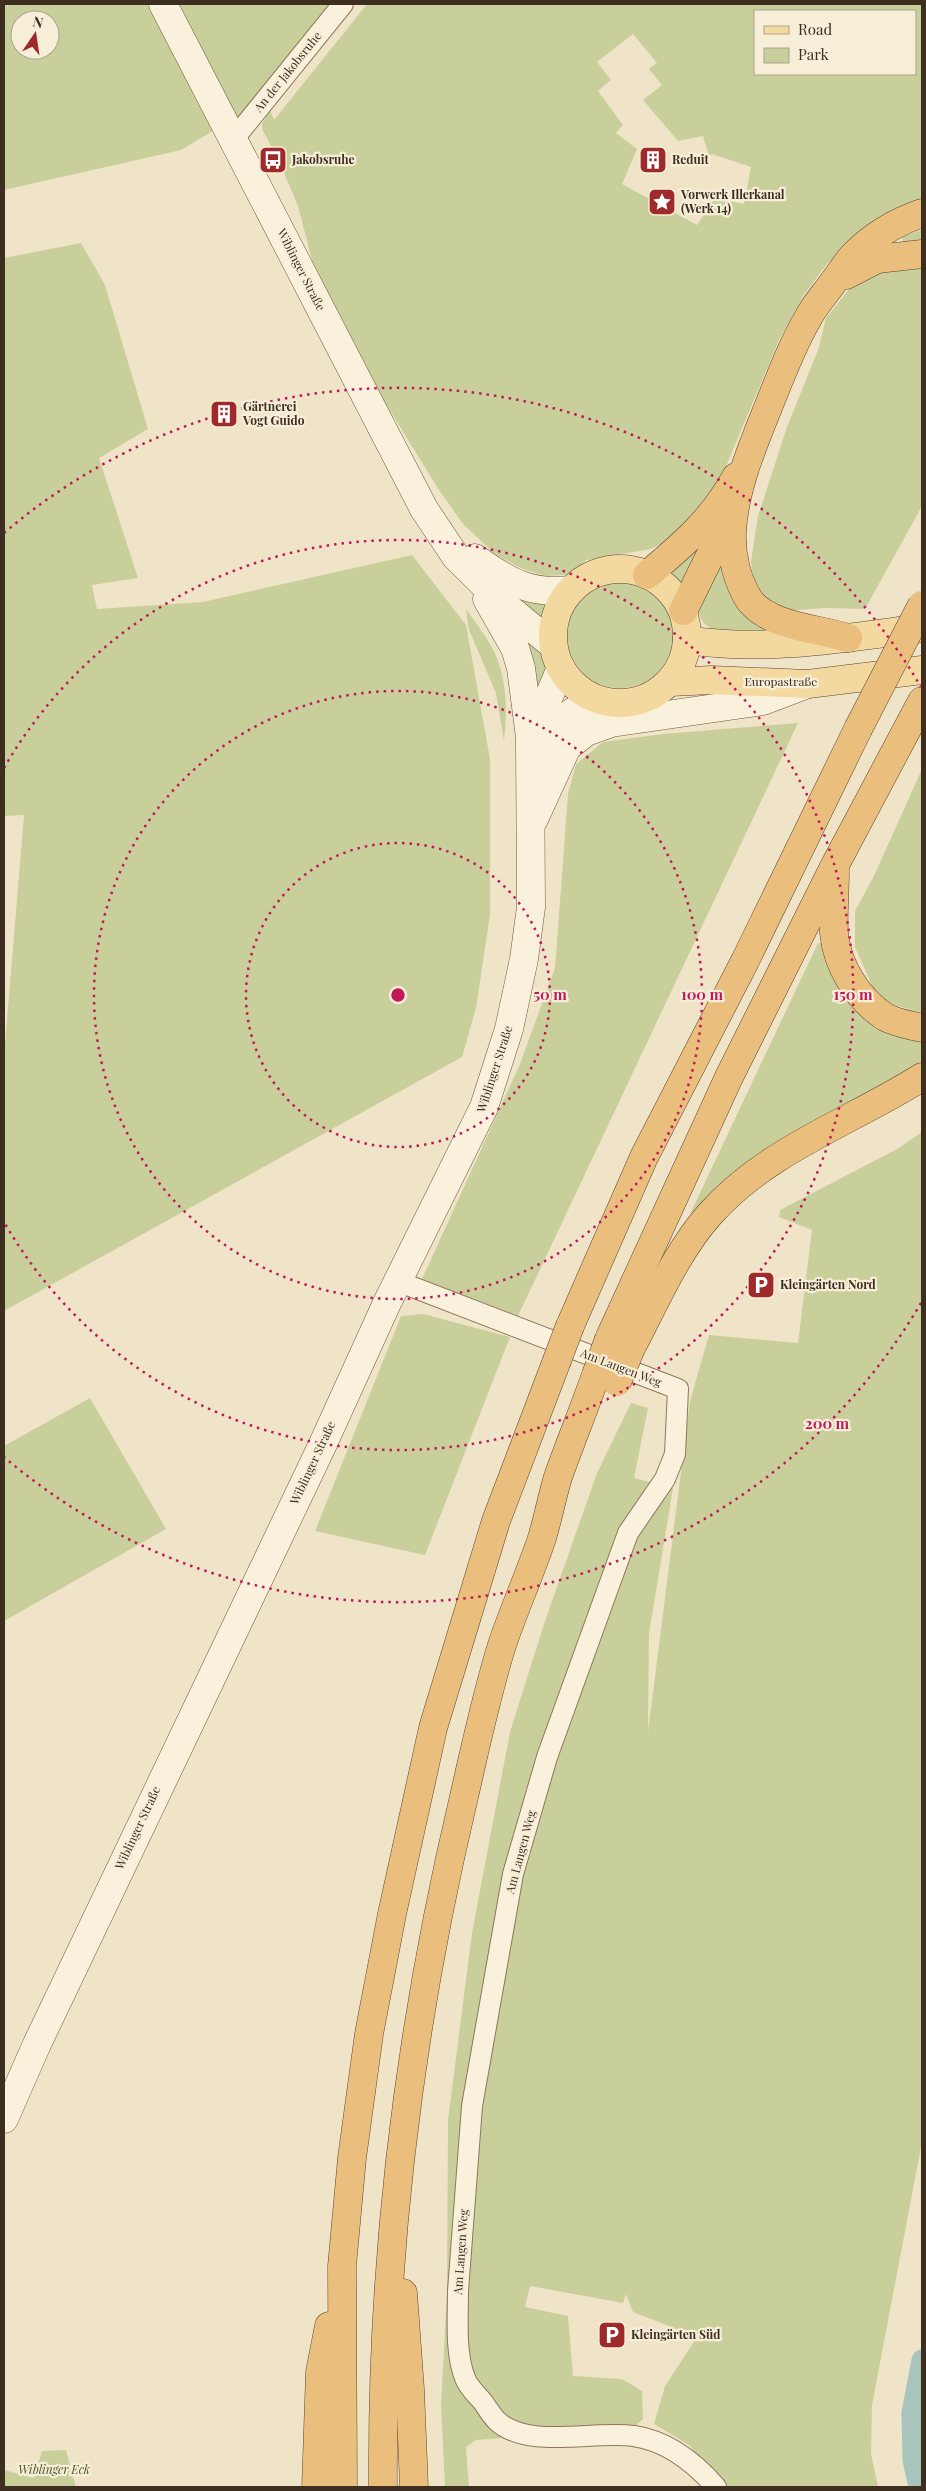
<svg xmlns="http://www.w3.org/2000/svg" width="926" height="2491" viewBox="0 0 926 2491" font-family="'Playfair Display',serif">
<rect width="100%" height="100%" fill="#f0e4c8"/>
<g fill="#c9cf9b" fill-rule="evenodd">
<path d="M4 4H335L245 112 181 150 4 190ZM20 20H50V50H20Z"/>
<path d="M367 4H922V202L873 222 827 264 803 296 779 340 722 476 698 508 669 540 651 549 587 560 565 575 546 576 523 569 496 555 463 524 439 490 360 362 313 264 298 206 279 161 262 129V124L270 110 274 120ZM755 11H915V74H755ZM633 34 657 63 649 69 662 85 643 100 678 141 703 136 709 156 712 154 751 167 744 204 715 198 697 225 622 184 637 149 616 133 623 125 598 91 611 80 597 62Z"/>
<path d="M922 230V245L903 243 902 236Z"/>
<path d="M81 243 105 285 148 429 99 458 138 578 92 585 97 609 203 602 412 555 466 625 490 759V915L476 1008 462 1057 4 1311V1056L24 815 4 816V258Z"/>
<path d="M922 265V506L865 609 827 608 785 611 771 605 754 583 751 562 758 516 787 427 818 350 826 318 849 289 876 271Z"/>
<path d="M707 534 681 584 666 572Z"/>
<path d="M727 545 784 635C759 635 696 644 698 604 698 594 721 556 727 545Z"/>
<path d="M486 574 551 600 544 623Z"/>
<circle cx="620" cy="635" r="53"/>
<path d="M466 609C474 620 483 632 490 644 507 673 508 709 504 741L496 693 469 630Z"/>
<path d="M513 619C522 628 538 639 544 650 554 667 542 694 537 711Z"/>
<path d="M798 723 518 1316 422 1279 520 1064 555 968 568 794 576 764 603 742 663 734Z"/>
<path d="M922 769V1013L891 1004 874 990 855 947V911L873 878Z"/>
<path d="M828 942 831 956 922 1035V1061C875 1095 820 1114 772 1145 742 1164 716 1189 690 1214L818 943Z"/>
<path d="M922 1132V2142L872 2405 871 2454 878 2487H727L689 2445 654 2424 665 2386 697 2337 633 2312 626 2294 623 2303 530 2286 525 2307 568 2316 573 2376 622 2379 642 2391 643 2419 633 2428 476 2440 466 2447 469 2487H445L441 2406 447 2292 448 2120 472 1933 510 1732 544 1624 597 1473 631 1403 648 1408 634 1478 673 1488 649 1633 648 1732 690 1401 709 1335 798 1343 812 1230 779 1217 780 1210 899 1148Z"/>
<path d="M423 1314 510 1337 425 1555 315 1531 401 1316Z"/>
<path d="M90 1398 166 1529 4 1621V1446Z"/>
<path d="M66 2450 76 2487H4V2470L34 2478 42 2451Z"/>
</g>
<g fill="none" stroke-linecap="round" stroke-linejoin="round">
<path stroke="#a9c4bc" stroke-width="21" d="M919 2487 913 2460 912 2413 922 2360"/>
<defs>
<g id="minor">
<path d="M233 140 343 4"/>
<path d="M397 1281 678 1389 675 1454 665 1479 628 1533 547 1757 513 1874 472 2106 458 2291C458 2318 455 2353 465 2378 468 2387 477 2395 483 2402 487 2408 492 2416 497 2421 529 2450 594 2430 634 2436 668 2441 694 2462 716 2487"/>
</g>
<g id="secondary">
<path d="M163 4 424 509 456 557 507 607 553 645"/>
<path d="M475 558C507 581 530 595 571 590"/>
<path d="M487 599 515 648 521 668 530 737"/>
<path d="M539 759C556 725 562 712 599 700"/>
<path d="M534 819 567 747 586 732 611 723 763 701 808 684"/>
<path d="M4 2119 37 2044 322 1446 387 1303 484 1107 509 1029 524 959 531 907 530 741 561 668"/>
</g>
<g id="primary">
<circle cx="620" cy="636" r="67"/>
<path d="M687 640C765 652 845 638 922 628"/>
<path d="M670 682 712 680 808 684 922 670"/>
</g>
<g id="trunk">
<path d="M846 275 877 259 922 254"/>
<path d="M647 575C684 544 713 519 736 477"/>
<path d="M683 611 730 515"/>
<path d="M848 638C817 628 771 627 750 601 737 582 731 555 732 532 734 492 750 452 765 415 778 383 790 349 808 318 814 306 824 295 832 284 839 275 845 265 852 257 872 236 896 222 922 213"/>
<path d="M835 871C835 892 833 913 834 933 837 966 858 999 885 1017 896 1023 910 1025 922 1028"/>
<path d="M570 1326 644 1157 745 961 858 729"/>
<path d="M609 1339 729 1077 835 865 922 701"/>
<path d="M631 1348C655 1303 676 1252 710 1214 768 1149 851 1122 922 1077"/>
<path d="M403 2293 410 2389 414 2487"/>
<path d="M316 2487 320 2372 329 2326"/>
<path d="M343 2487 342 2266 352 2158 369 2034 392 1914 433 1728 496 1521 556 1363"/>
<path d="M383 2487C381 2256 410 2025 463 1801 475 1749 486 1696 502 1645 514 1609 530 1574 542 1538 548 1518 552 1497 558 1477 570 1443 584 1409 596 1375"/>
</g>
</defs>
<use href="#minor" stroke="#8d765c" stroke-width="22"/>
<use href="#secondary" stroke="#6f573f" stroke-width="29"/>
<use href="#primary" stroke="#5b4430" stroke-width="29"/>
<use href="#trunk" stroke="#5b4430" stroke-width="29"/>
<use href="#minor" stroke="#faf1dc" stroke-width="20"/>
<use href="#secondary" stroke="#faf1dc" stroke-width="28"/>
<use href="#primary" stroke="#f3d9a0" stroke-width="28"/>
<use href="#trunk" stroke="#eabe7c" stroke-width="28"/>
<defs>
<g id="trunk-bridge">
<path d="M858 729 922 605"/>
<path d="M556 1363 570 1326"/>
<path d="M596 1375 609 1339"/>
<path d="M617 1382 631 1348"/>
</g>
</defs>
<use href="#trunk-bridge" stroke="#5b4430" stroke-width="29" stroke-linecap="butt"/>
<use href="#trunk-bridge" stroke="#eabe7c" stroke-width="28"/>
</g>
<g fill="none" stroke="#c2185b" stroke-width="2.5" stroke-dasharray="2.5 5">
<circle cx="398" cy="995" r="152"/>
<circle cx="398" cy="995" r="304"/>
<path d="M4 768A455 455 0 1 1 4 1222"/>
<path d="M921 1303A607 607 0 0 1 4 1457M4 533A607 607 0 0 1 921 687"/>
</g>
<defs>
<symbol id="bus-square" viewBox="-11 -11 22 22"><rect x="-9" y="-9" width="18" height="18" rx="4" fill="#9e2a2b" stroke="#f7eed8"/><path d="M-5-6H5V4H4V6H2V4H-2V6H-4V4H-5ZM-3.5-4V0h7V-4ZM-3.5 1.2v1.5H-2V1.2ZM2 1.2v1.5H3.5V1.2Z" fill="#fff"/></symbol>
<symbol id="building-square" viewBox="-11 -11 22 22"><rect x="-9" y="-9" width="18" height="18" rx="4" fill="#9e2a2b" stroke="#f7eed8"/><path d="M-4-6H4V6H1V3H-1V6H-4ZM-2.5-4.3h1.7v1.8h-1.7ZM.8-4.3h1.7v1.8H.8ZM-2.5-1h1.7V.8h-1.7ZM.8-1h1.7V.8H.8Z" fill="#fff"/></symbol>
<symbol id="sight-square" viewBox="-11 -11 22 22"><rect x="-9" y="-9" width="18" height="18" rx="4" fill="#9e2a2b" stroke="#f7eed8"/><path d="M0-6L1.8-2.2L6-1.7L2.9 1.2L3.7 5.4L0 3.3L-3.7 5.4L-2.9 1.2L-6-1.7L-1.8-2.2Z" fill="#fff"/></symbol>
<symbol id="parking-square" viewBox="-11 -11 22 22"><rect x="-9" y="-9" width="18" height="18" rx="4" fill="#9e2a2b" stroke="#f7eed8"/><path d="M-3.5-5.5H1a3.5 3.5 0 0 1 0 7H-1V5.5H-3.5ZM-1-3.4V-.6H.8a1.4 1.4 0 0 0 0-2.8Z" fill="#fff"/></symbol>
</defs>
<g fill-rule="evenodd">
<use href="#bus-square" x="257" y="144" width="32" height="32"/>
<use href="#building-square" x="637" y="144" width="32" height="32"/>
<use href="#sight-square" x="646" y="186" width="32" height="32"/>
<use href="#building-square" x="208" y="398" width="32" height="32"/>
<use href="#parking-square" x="745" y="1269" width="32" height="32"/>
<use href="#parking-square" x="596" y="2319" width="32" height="32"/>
</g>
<g text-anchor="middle" stroke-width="4.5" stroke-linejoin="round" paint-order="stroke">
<g font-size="12" fill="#3d2e20" stroke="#f7eed8">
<text transform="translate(288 72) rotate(-51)" y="4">An der Jakobsruhe</text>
<text transform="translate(301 270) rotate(63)" y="4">Wiblinger Straße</text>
<text x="781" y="686">Europastraße</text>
<text transform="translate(495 1069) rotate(-72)" y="4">Wiblinger Straße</text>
<text transform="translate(621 1368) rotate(21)" y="4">Am Langen Weg</text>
<text transform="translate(313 1463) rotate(-65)" y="4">Wiblinger Straße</text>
<text transform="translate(138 1828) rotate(-65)" y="4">Wiblinger Straße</text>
<text transform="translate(521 1852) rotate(-75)" y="4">Am Langen Weg</text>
<text transform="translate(461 2252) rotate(-86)" y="4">Am Langen Weg</text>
</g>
<g font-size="12" font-weight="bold" fill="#3d2e20" stroke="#f7eed8" text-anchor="start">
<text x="292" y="164">Jakobsruhe</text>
<text x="672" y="164">Reduit</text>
<text x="681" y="199">Vorwerk Illerkanal<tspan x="681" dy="14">(Werk 14)</tspan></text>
<text x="243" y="411">Gärtnerei<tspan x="243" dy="14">Vogt Guido</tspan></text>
<text x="780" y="1289">Kleingärten Nord</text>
<text x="631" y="2339">Kleingärten Süd</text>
</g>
<g font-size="12" font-style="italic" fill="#4d5a26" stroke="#f7eed8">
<text x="54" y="2474">Wiblinger Eck</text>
</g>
</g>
<circle cx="398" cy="995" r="8" fill="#c2185b" stroke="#f7eed8" stroke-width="2.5"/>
<g font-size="15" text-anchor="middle" font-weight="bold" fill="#c2185b" stroke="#f7eed8" stroke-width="4.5" stroke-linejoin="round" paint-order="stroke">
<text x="550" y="1000">50 m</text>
<text x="702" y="1000">100 m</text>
<text x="853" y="1000">150 m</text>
<text x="827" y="1429">200 m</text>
</g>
<rect width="926" height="2491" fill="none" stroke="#3d2e20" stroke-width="10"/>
<rect x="754" y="10" width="162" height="65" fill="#f7eed8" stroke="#ada18e"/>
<rect x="764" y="26" width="25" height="8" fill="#f3d9a0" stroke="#ada18e"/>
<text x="798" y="35" font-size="15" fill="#3d2e20">Road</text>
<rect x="764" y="48" width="25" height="15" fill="#c9cf9b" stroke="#ada18e"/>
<text x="798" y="60" font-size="15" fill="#3d2e20">Park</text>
<g transform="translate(35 35) rotate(13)"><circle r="24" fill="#f7eed8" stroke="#ada18e"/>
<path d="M0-4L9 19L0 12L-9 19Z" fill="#9e2a2b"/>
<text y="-8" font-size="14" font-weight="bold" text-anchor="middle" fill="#3d2e20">N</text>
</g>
</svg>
